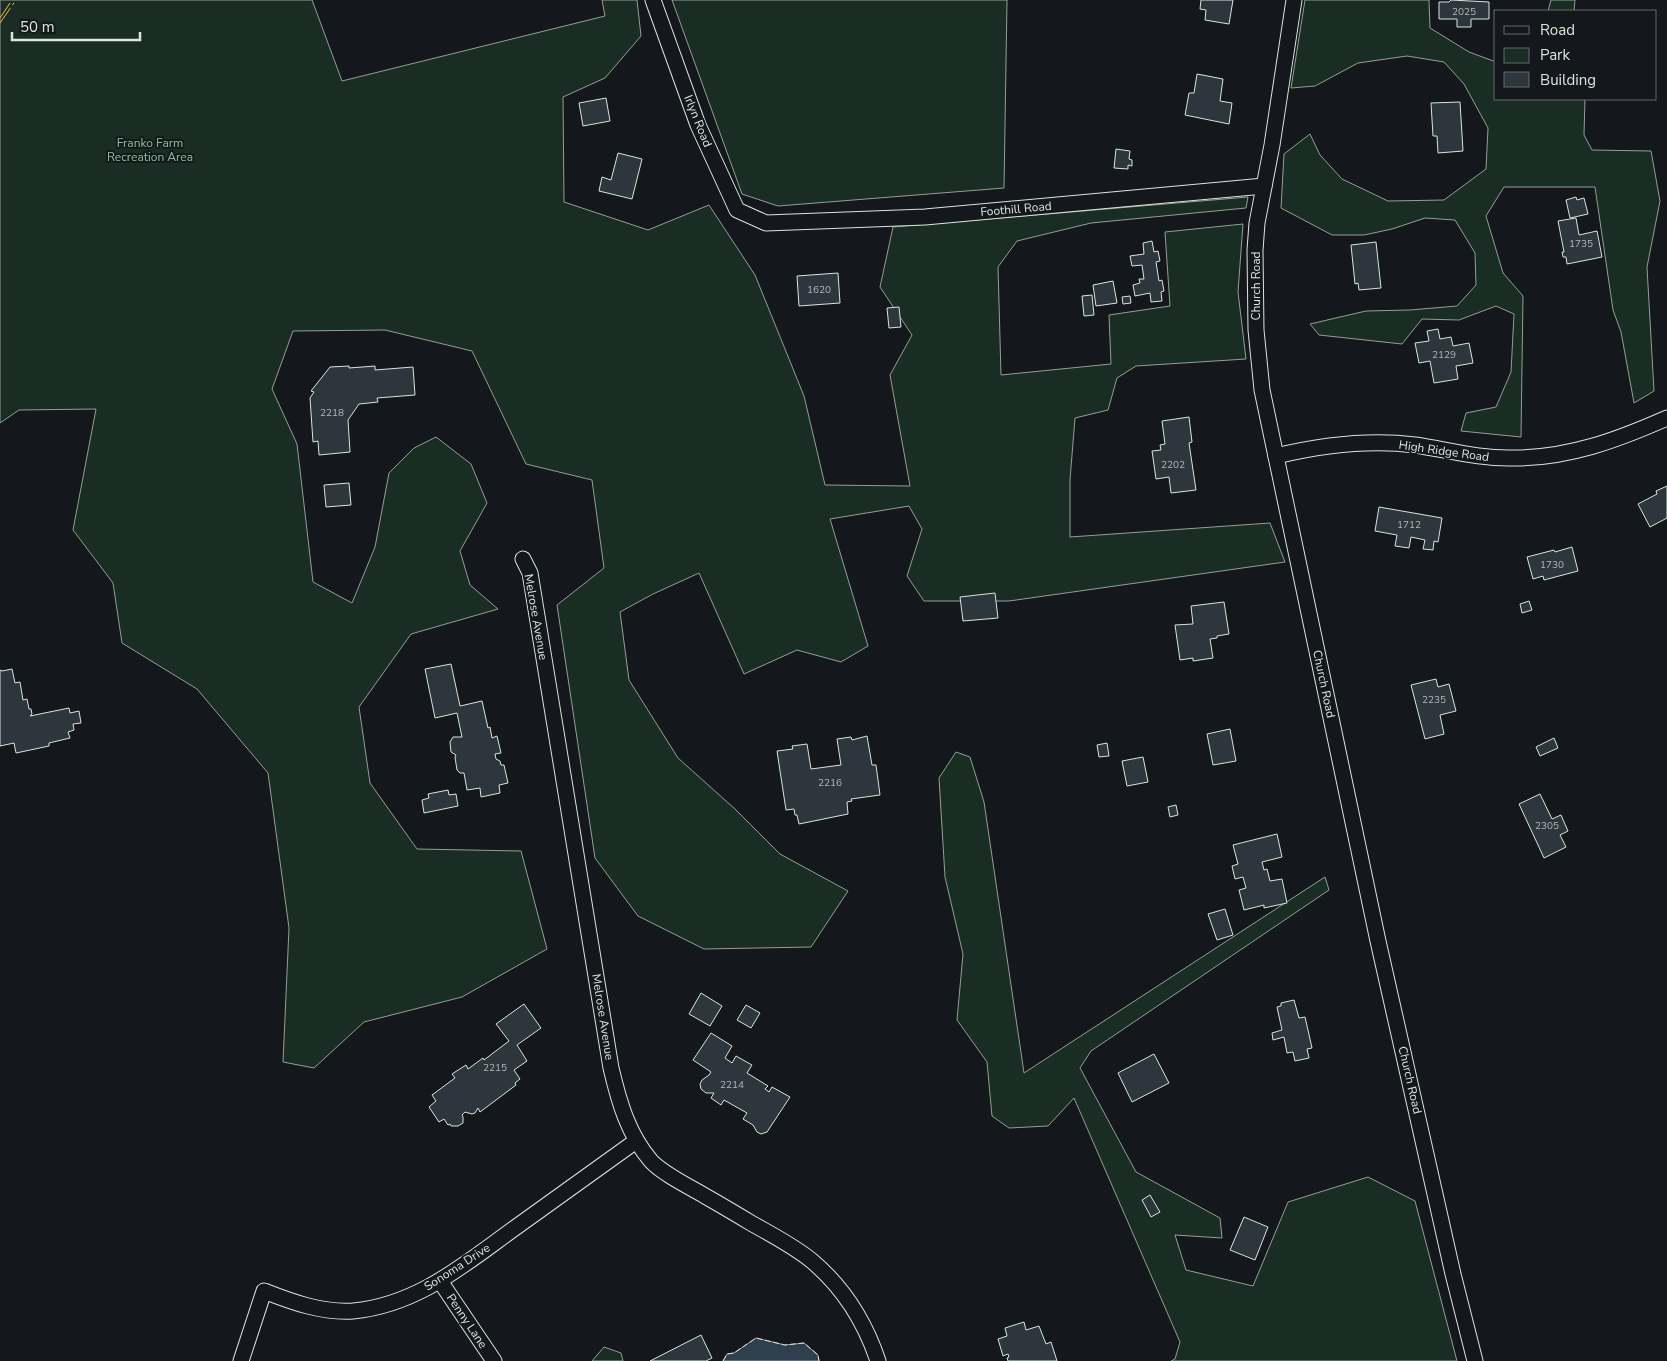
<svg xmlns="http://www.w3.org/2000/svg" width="1667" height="1361" viewBox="0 0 1667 1361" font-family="'Nunito Sans',sans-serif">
<rect width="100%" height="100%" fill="#14181c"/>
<g fill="#1a2d24" stroke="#939e99">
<path d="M0 0H312L342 81 605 16 602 0H637L641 36 605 78 563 97 564 202 648 230 709 205 755 275 804 396 825 485 910 486 890 375 912 335 880 287 893 227 1248 197 1246 208 1091 223 1017 241 998 267 1001 375 1111 364 1109 315 1170 306 1165 232 1243 224 1238 292 1246 359 1136 366 1117 378 1108 410 1075 418 1070 480V537L1270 523 1285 562 1009 601H924L907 576 922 529 909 506 830 519 868 646 841 662 797 650 744 674 699 573 653 594 620 612 629 680 678 758 735 809 780 854 848 891 811 947 704 949 638 916 595 858 557 605 604 568 592 480 526 464 472 351 385 330 293 331 272 389 297 444 313 582 352 603 375 547 389 473 414 448 436 437 471 464 487 503 460 551 470 585 498 609 411 634 359 707 370 783 417 849 521 851 547 949 462 997 364 1022 314 1068 283 1062 289 928 268 773 197 689 122 643 113 583 73 530 96 409 19 410 0 423Z"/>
<path d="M672 0H1007L1004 188 778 206 742 194Z"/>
<path d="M1305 0H1429L1430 28 1469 52 1496 62V99H1585L1584 135 1592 150 1651 151 1660 201 1647 267 1654 391 1634 403 1621 332 1613 310 1595 187H1504L1486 216 1503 273 1523 296 1521 437 1461 431 1466 413 1496 407 1511 372 1514 314 1496 306 1459 320 1422 319 1402 344 1319 335 1310 324 1366 311 1410 310 1457 306 1476 285 1475 253 1455 220 1425 218 1392 229 1364 235H1332L1281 208 1284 154 1310 134 1320 155 1342 179 1388 201 1444 200 1486 169 1488 128 1464 84 1444 62 1407 56 1358 63 1315 86 1291 88Z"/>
<path d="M1551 0H1575L1574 11H1548Z"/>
<path d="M956 752 970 757 984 802 1024 1073 1325 877 1329 890 1091 1051 1080 1068 1136 1172 1220 1218 1222 1238 1175 1235 1186 1270 1253 1286 1288 1202 1368 1177 1415 1201 1457 1361H1171L1175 1359 1180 1342 1074 1098 1048 1126 1009 1128 992 1116 987 1062 957 1020 963 954 945 877 939 778Z"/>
<path d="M604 1347 621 1353 623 1361H592Z"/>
</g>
<path fill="#2f3f4d" stroke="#939e99" d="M756 1338 785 1345 804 1343 818 1355 819 1361H723L727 1354 734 1353Z"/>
<g fill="#2c363c" stroke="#d8e6dc">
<path d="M1201 0H1233L1229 24 1205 20 1206 10 1200 9Z"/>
<path d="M1451 0 1489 2V19H1471V27H1457V19H1439V2H1449Z"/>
<path d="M1197 74 1223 79 1220 101 1232 103 1229 124 1185 115 1189 93H1194Z"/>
<path d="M606 98 610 121 583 126 579 103Z"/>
<path d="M1460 102 1463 151 1438 153 1437 136H1433L1431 103Z"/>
<path d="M1116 149 1130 151 1129 159 1132 160V166L1128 165V169L1114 168Z"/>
<path d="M618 153 642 159 632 199 599 191 602 177 611 180Z"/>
<path d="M1576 197 1577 200 1584 198 1588 214 1570 218 1566 200Z"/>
<path d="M1576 218 1579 235 1597 231 1602 257 1567 264 1566 257H1563L1562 252H1564L1558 221Z"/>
<path d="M1152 241 1154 252 1158 251 1160 261 1156 262 1159 281 1162 280 1164 291 1161 292 1162 301 1151 302 1150 293 1135 296 1133 285 1140 283 1139 279H1144L1142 265 1132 266 1130 256 1144 254 1143 243Z"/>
<path d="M1376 242 1381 288 1359 290 1358 283 1355 284 1351 245Z"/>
<path d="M838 273 840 303 799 306 797 276Z"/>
<path d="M1113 281 1117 303 1096 306 1093 285Z"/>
<path d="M1092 295 1094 315 1084 316 1082 296Z"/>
<path d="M1130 296 1131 303 1123 304 1122 297Z"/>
<path d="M899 307 901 327 889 328 887 308Z"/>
<path d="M1438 329 1440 339 1451 337 1453 346 1469 343 1473 363 1456 366 1458 379 1434 383 1430 361 1419 363 1415 343 1429 341 1427 331Z"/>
<path d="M349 366V368L375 366V370L413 367 415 395 377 398 378 402 359 404 348 420 350 452 319 455 318 441 313 442 310 398 314 392 311 391 330 367Z"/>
<path d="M1189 417 1192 442 1189 443 1196 490 1171 493 1169 477 1156 479 1152 451 1161 450 1160 445 1165 444 1162 421Z"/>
<path d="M349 483 351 505 326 507 324 485Z"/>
<path d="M1667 486V518L1650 527 1638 504 1657 494 1656 491Z"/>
<path d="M1379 507 1442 518 1438 542 1434 541 1433 550 1423 549 1425 540 1411 537 1409 548 1395 546 1397 535 1375 531Z"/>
<path d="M1572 547 1578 571 1544 580 1543 576 1533 579 1527 557 1554 550 1555 552Z"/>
<path d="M995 593 998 618 963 621 960 597Z"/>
<path d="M1529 601 1532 610 1522 613 1520 604Z"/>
<path d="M1224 602 1229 634 1217 636V638L1210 639 1213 658 1193 661V658L1180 660 1175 625 1193 624 1191 606Z"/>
<path d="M451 664 460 706 482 701 488 728 490 727 492 738 497 736 501 753 495 754 496 759 500 761 501 765H504L508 783 499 785 500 793 481 797 480 788 467 790 464 773H460L457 770 455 757 456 755 451 752 450 742 453 737H462L457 713 435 718 425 669Z"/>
<path d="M12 669 15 683 20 682 23 700 27 699 29 709H31L32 714 30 716 69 708 70 713 79 711 81 723 73 724 74 730 68 732 70 738 49 743V746L16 753 14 743 0 746V670L2 671Z"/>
<path d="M1436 679 1438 687 1449 684 1456 711 1440 715 1444 734 1425 739 1411 685Z"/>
<path d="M1230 729 1236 761 1213 765 1207 734Z"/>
<path d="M867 736 872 765H876L880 795 851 799 852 801 847 802 848 814 799 824 797 815H795L794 809 786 810 777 751 793 749 792 746 807 744 811 769 841 765 837 739 851 737 852 740Z"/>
<path d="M1554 738 1558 748 1540 756 1536 747Z"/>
<path d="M1107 743 1109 756 1099 757 1097 745Z"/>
<path d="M1143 757 1148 782 1127 786 1122 761Z"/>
<path d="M448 790 449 795 456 794 458 806 424 813 422 800 429 798 428 794Z"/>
<path d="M1540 794 1552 819 1561 815 1568 831 1560 835 1566 847 1544 858 1519 804Z"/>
<path d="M1176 805 1178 815 1170 817 1168 807Z"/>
<path d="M1277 834 1282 857 1262 862 1264 870 1267 869 1270 881 1282 879 1287 903 1264 908V905L1244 910 1239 890 1246 888 1243 877 1235 879 1232 866 1238 864 1233 845Z"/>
<path d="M1225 909 1233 935 1217 940 1208 914Z"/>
<path d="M701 993 722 1006 710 1026 689 1014Z"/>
<path d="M1294 1000 1299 1018 1305 1017 1312 1048 1307 1049 1309 1058 1295 1061 1293 1052 1287 1053 1284 1037 1273 1040 1272 1033 1282 1030 1277 1007 1281 1006V1003Z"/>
<path d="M524 1004 541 1028 517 1045 527 1061 514 1070 520 1079 515 1083 516 1085 480 1112 478 1108 475 1113 472 1114 465 1112 462 1115 463 1117V1123L458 1126H451L450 1124 448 1125 444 1119 439 1122 429 1107 436 1101 432 1095 455 1078 452 1074 466 1065 468 1069 483 1058 484 1060 509 1041 496 1024Z"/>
<path d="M746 1005 760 1013 751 1028 737 1020Z"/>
<path d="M711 1033 732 1046 725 1058 732 1063 736 1056 752 1065 747 1073 768 1086 765 1089 769 1092 772 1087 790 1097 767 1132 761 1134 757 1132 753 1125 743 1119 747 1113 724 1100 721 1105 711 1098 714 1093H706L701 1089 700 1084 702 1080 709 1075 711 1072 693 1060Z"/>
<path d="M1154 1054 1169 1083 1132 1102 1118 1073Z"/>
<path d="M1150 1195 1160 1212 1151 1217 1142 1200Z"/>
<path d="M1244 1217 1268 1227 1255 1260 1230 1250Z"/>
<path d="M1024 1322 1026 1330 1039 1326 1046 1344 1051 1342 1057 1361H1008L1007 1358 1009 1357 1008 1354 1003 1356 998 1339 1007 1336 1005 1328Z"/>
<path d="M701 1335 712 1358 706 1361H650Z"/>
</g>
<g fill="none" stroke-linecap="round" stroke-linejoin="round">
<defs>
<g id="minor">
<path d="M653 0 698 125 737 210 766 223 925 217 1264 186"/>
<path d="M1294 0 1272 145 1257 223 1255 250 1256 330 1262 390 1378 941 1453 1274 1475 1361"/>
<path d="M1276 456C1322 445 1368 439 1415 445 1448 450 1480 459 1514 458 1569 458 1617 440 1667 418"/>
<path d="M523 559 530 573 611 1068C619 1102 628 1134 651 1161 663 1174 690 1187 705 1196 721 1205 736 1214 751 1223 772 1235 794 1246 812 1261 844 1288 865 1322 878 1361"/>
<path d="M440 1281 494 1361"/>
<path d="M241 1361 264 1291C292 1302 322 1313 353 1311 419 1305 467 1262 519 1225 558 1197 597 1169 636 1141"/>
</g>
</defs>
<use href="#minor" stroke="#d8e6dc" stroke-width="17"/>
<use href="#minor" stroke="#14181c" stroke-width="15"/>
<path stroke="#d8e6dc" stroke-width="1" stroke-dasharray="6 2.5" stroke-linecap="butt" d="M723 1361 727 1354 734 1353 756 1338 785 1345 804 1343 818 1355 819 1361"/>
<g stroke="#ffb74d" stroke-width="1" stroke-dasharray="18 4 2.5 4" stroke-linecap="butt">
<path d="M0 18 12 0"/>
<path d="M0 23 16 0"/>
</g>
</g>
<g text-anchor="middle" stroke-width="4" stroke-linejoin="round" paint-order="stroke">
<g font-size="10" fill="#adbab4">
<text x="1464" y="15">2025</text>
<text x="1581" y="247">1735</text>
<text x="819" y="293">1620</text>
<text x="1444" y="358">2129</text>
<text x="332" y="416">2218</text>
<text x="1173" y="468">2202</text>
<text x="1409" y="528">1712</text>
<text x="1552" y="568">1730</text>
<text x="1434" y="703">2235</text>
<text x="830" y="786">2216</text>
<text x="1547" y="829">2305</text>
<text x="495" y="1071">2215</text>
<text x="732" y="1088">2214</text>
</g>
<g font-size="12" fill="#d8e6dc" stroke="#14181c">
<text transform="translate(698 121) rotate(68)" y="4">Irlyn Road</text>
<text transform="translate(1016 209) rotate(-5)" y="4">Foothill Road</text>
<text transform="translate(1256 286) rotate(-90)" y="4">Church Road</text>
<text transform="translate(1444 451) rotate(8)" y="4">High Ridge Road</text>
<text transform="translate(536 617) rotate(80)" y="4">Melrose Avenue</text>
<text transform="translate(1324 684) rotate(78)" y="4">Church Road</text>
<text transform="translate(603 1017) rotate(81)" y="4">Melrose Avenue</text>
<text transform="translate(1410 1080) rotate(77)" y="4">Church Road</text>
<text transform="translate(457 1267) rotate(-33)" y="4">Sonoma Drive</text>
<text transform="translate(467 1321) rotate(56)" y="4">Penny Lane</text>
</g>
<g font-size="12" fill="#8ac095" stroke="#14181c">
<text x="150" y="147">Franko Farm<tspan x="150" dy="14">Recreation Area</tspan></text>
</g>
</g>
<rect x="1494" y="10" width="162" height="90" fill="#14181c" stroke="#626a69"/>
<rect x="1504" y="26" width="25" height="8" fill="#14181c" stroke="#626a69"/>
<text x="1540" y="35" font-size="15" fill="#d8e6dc">Road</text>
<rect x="1504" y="48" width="25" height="15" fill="#1a2d24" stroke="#626a69"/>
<text x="1540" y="60" font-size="15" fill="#d8e6dc">Park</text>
<rect x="1504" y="72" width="25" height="15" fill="#2c363c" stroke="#626a69"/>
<text x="1540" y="85" font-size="15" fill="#d8e6dc">Building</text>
<path d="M12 32v8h128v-8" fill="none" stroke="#d8e6dc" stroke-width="2.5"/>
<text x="20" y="32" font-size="15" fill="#d8e6dc" stroke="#14181c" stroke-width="4" paint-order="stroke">50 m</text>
</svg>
